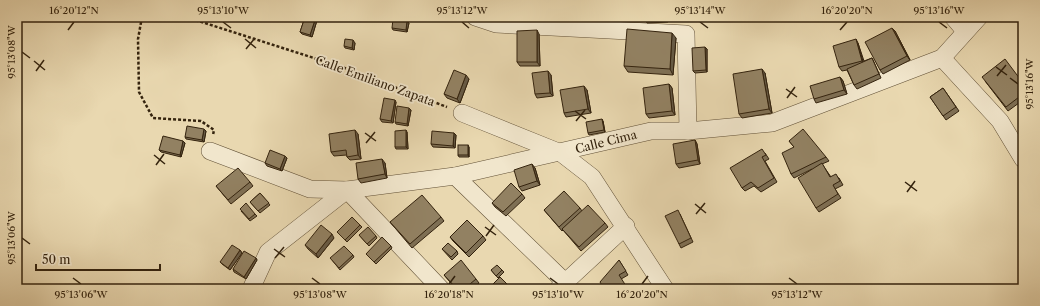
<svg xmlns="http://www.w3.org/2000/svg" width="1040" height="306" viewBox="0 0 1040 306" font-family="'Libre Caslon Text',serif">
<rect width="100%" height="100%" fill="#e9d8b0"/>
<filter id="stains"><feTurbulence type="fractalNoise" baseFrequency=".005" numOctaves="4"/><feColorMatrix values="0 0 0 0 .2 0 0 0 0 .09 0 0 0 0 .02 0 0 0 .5 -.17"/></filter>
<radialGradient id="worn" r=".72"><stop offset=".6" stop-color="#630" stop-opacity="0"/><stop offset="1" stop-color="#630" stop-opacity=".3"/></radialGradient>
<g fill="none" stroke-linecap="round" stroke-linejoin="round">
<defs>
<g id="minor">
<path d="M475 17 496 24 686 34 688 131"/>
<path d="M953 17 965 31"/>
<path d="M942 58 1000 121 1023 159"/>
<path d="M462 113 561 153 592 177 665 289"/>
<path d="M210 151 310 189 347 190 441 289"/>
<path d="M455 176 565 282 569 289"/>
<path d="M251 289 268 252 347 190 455 176 651 131H688L772 123 942 58 979 17"/>
<path d="M558 289 626 226"/>
</g>
</defs>
<use href="#minor" stroke="#615036" stroke-width="18"/>
<g stroke="#34230e" stroke-width="2.5" stroke-dasharray="3 2" stroke-linecap="butt">
<path d="M142 17 138 39 139 92 153 118 201 121 214 130 213 135"/>
<path d="M186 17 342 67 447 107"/>
</g>
<use href="#minor" stroke="#f1e6cc" stroke-width="17"/>
</g>
<g fill="#7e6f54" stroke="#34230e">
<path d="M305 17H318L312 37 302 34 300 32Z"/>
<path d="M576 17H590V19L577 18Z"/>
<path d="M594 17H615V20L596 19Z"/>
<path d="M646 17H668V22L647 23 646 21Z"/>
<path d="M727 17H748V19H729Z"/>
<path d="M409 23 407 32 393 30 392 28Z"/>
<path d="M895 31 910 60 883 74 880 70Z"/>
<path d="M539 34 540 66H520L517 62Z"/>
<path d="M676 38 673 75 628 72 624 66Z"/>
<path d="M355 43 354 50 345 48 344 46Z"/>
<path d="M858 43 864 61 872 58 874 62 881 78 857 89 854 85 847 70 842 71 839 67Z"/>
<path d="M707 49V72L695 73 693 71Z"/>
<path d="M765 73 772 113 742 118 739 114Z"/>
<path d="M551 75 553 96 537 98 535 94Z"/>
<path d="M840 77 843 81 847 94 816 103 814 99Z"/>
<path d="M469 79 460 103 447 98 444 94Z"/>
<path d="M985 81 1023 83V100L1008 111Z"/>
<path d="M669 84 672 88 675 115 649 118 646 114Z"/>
<path d="M943 88 959 111 946 120 930 97Z"/>
<path d="M587 90 591 113 566 117 564 113Z"/>
<path d="M396 102 393 123 382 122 380 119Z"/>
<path d="M411 110 408 126 396 124 395 122Z"/>
<path d="M603 121 605 132 589 135 588 133Z"/>
<path d="M206 131 204 142 186 139 185 137Z"/>
<path d="M407 132 408 149H396L395 147Z"/>
<path d="M454 133 456 135 455 148 433 147 431 144Z"/>
<path d="M358 134 361 159 350 160 347 157V155L334 156 331 152Z"/>
<path d="M695 140 697 144 700 164 679 168 676 164Z"/>
<path d="M183 141 185 143 181 157 161 152 159 150Z"/>
<path d="M789 141 826 157 829 161 822 164 831 177 839 178 843 185 835 189 841 198 819 212 816 208 812 169 794 178 791 174 794 147Z"/>
<path d="M469 147V157H459L458 155Z"/>
<path d="M765 153 769 159 765 161 777 182 761 192 754 186 745 191 742 188Z"/>
<path d="M287 158 282 171 267 166 265 163Z"/>
<path d="M385 163 387 178 361 183 358 179Z"/>
<path d="M535 168 540 185 522 191 519 187Z"/>
<path d="M250 182 253 186 231 204 216 186Z"/>
<path d="M260 193 270 205 260 213 250 202Z"/>
<path d="M522 194 525 198 506 216 495 207 492 203Z"/>
<path d="M580 208 582 211 605 223 608 227 581 251 563 230 562 231 544 210Z"/>
<path d="M241 211 255 214 257 216 250 221Z"/>
<path d="M680 214 693 242 681 248 679 244Z"/>
<path d="M441 217 444 221 412 248 390 222Z"/>
<path d="M360 225 362 227 347 242 337 232Z"/>
<path d="M359 235 376 236 377 238 369 246Z"/>
<path d="M483 236 486 240 469 257 453 241 450 237Z"/>
<path d="M334 238 318 258 308 249 305 245Z"/>
<path d="M391 246 392 248 376 264 366 254Z"/>
<path d="M442 249 457 251 458 254 452 260Z"/>
<path d="M240 250 242 253 230 270 222 264 220 262Z"/>
<path d="M353 255 354 257 340 270 332 260Z"/>
<path d="M256 258 257 260 246 279 234 272 233 269Z"/>
<path d="M619 260 628 275 604 289Z"/>
<path d="M491 270H502L504 272 498 278Z"/>
<path d="M444 275 476 279 479 283 472 289H456Z"/>
<path d="M507 284 510 289H496L492 285Z"/>
</g>
<g fill="#665a45" stroke="#34230e">
<path d="M316 17H318L312 37 310 35Z"/>
<path d="M407 21 409 23 407 32 406 30Z"/>
<path d="M892 28 895 31 910 60 907 56Z"/>
<path d="M537 30 539 34 540 66 537 62Z"/>
<path d="M672 33 676 38 673 75 670 69Z"/>
<path d="M856 39 858 43 864 65 862 61Z"/>
<path d="M353 40 355 43 354 50 352 48Z"/>
<path d="M705 47 707 49V72L706 70Z"/>
<path d="M762 69 765 73 772 113 769 109Z"/>
<path d="M548 71 551 75 553 96 550 93Z"/>
<path d="M466 75 469 79 460 103 457 99Z"/>
<path d="M840 77 843 81 847 94 844 90Z"/>
<path d="M669 84 672 88 675 115 672 111Z"/>
<path d="M584 86 587 90 591 113 588 109Z"/>
<path d="M395 100 396 102 393 123 391 121Z"/>
<path d="M409 108 411 110 408 126 407 124Z"/>
<path d="M602 119 603 121 605 132 604 130Z"/>
<path d="M204 129 206 131 204 142 202 140Z"/>
<path d="M355 130 358 134 361 159 358 155Z"/>
<path d="M406 130 407 132 408 149 406 147Z"/>
<path d="M454 133 456 135 455 148 453 146Z"/>
<path d="M695 140 697 144 700 164 698 160Z"/>
<path d="M183 141 185 143 181 157 180 155Z"/>
<path d="M468 145 469 147V157L468 155Z"/>
<path d="M285 156 287 158 282 171 280 169Z"/>
<path d="M382 159 385 163 387 178 385 174Z"/>
<path d="M532 164 535 168 540 185 537 181Z"/>
<path d="M332 234 334 238 318 258 316 254Z"/>
<path d="M240 250 242 253 230 270 228 268Z"/>
<path d="M256 258 257 260 246 279 244 277Z"/>
</g>
<g fill="#928162" stroke="#34230e">
<path d="M305 17H316L310 35 300 32Z"/>
<path d="M601 17H614V18Z"/>
<path d="M646 17H666V20L646 21Z"/>
<path d="M393 19 407 21 406 30 392 28Z"/>
<path d="M892 28 907 56 880 70 865 42Z"/>
<path d="M627 29 672 33 670 69 624 66Z"/>
<path d="M537 30V62H517V31Z"/>
<path d="M345 39 353 40 352 48 344 46Z"/>
<path d="M856 39 862 61 839 67 833 46Z"/>
<path d="M705 47 706 70 693 71 692 48Z"/>
<path d="M872 58 879 74 854 85 847 69Z"/>
<path d="M1005 59 1023 83V94L1006 107 982 77Z"/>
<path d="M762 69 769 109 739 114 733 74Z"/>
<path d="M454 70 466 75 457 99 444 94Z"/>
<path d="M548 71 550 93 535 94 532 73Z"/>
<path d="M840 77 844 90 814 99 810 86Z"/>
<path d="M669 84 672 111 646 114 643 88Z"/>
<path d="M584 86 588 109 564 113 560 90Z"/>
<path d="M943 88 956 107 943 116 930 97Z"/>
<path d="M384 98 395 100 391 121 380 119Z"/>
<path d="M397 106 409 108 407 124 395 122Z"/>
<path d="M602 119 604 130 588 133 586 122Z"/>
<path d="M187 126 204 129 202 140 185 137Z"/>
<path d="M803 129 826 157 791 174 782 153 794 147 789 141Z"/>
<path d="M355 130 358 155 347 157 346 150 331 152 329 134Z"/>
<path d="M406 130V147H395V131Z"/>
<path d="M432 131 454 133 453 146 431 144Z"/>
<path d="M163 136 183 141 180 155 159 150Z"/>
<path d="M695 140 698 160 676 164 673 144Z"/>
<rect x="458" y="145" width="10" height="10"/>
<path d="M762 149 766 155 762 157 774 178 758 188 751 182 742 188 730 168Z"/>
<path d="M270 150 285 156 280 169 265 163Z"/>
<path d="M382 159 385 174 358 179 356 163Z"/>
<path d="M822 163 830 177 836 174 840 181 833 185 838 194 816 208 798 178Z"/>
<path d="M532 164 537 181 519 187 514 170Z"/>
<path d="M238 168 250 182 228 200 216 186Z"/>
<path d="M511 183 522 194 503 212 492 203Z"/>
<path d="M564 191 580 208 559 227 544 210Z"/>
<path d="M260 193 269 203 258 211 250 202Z"/>
<path d="M422 195 441 217 410 244 390 222Z"/>
<path d="M246 203 255 214 249 219 240 209Z"/>
<path d="M588 205 605 223 579 247 562 229Z"/>
<path d="M678 210 691 238 679 244 665 216Z"/>
<path d="M352 217 360 225 345 240 337 232Z"/>
<path d="M467 220 483 236 466 253 450 237Z"/>
<path d="M321 225 332 234 316 254 305 245Z"/>
<path d="M368 227 376 236 367 244 359 235Z"/>
<path d="M382 237 391 246 374 262 366 254Z"/>
<path d="M448 243 457 251 451 257 442 249Z"/>
<path d="M232 245 240 250 228 268 220 262Z"/>
<path d="M344 246 353 255 339 268 330 258Z"/>
<path d="M244 251 256 258 244 277 233 269Z"/>
<path d="M461 260 476 279 464 289H457L444 275Z"/>
<path d="M619 260 626 271 619 275 628 289H604L600 282Z"/>
<path d="M497 265 502 270 496 276 491 270Z"/>
<path d="M500 277 507 284 502 289H496L492 285Z"/>
<path d="M508 286 510 289H504Z"/>
</g>
<path fill="none" stroke="#34230e" stroke-width="1.5" d="M223 22 231 28M462 22 469 28M700 22 708 28M939 22 947 28M68 30 74 22M840 30 847 22M245 39 256 48M246 49 255 38M22 52 30 58M34 61 45 70M996 67 1007 75M36 71 44 60M997 76 1006 65M1010 78 1018 84M786 89 797 97M787 98 795 87M575 111 586 119M576 121 585 110M365 133 376 141M366 143 375 132M154 155 165 164M156 165 164 154M905 182 917 191M907 192 915 181M695 204 706 213M696 214 705 203M485 227 496 235M486 236 494 225M22 238 30 244M274 249 285 257M275 258 284 247M73 278 81 284M312 278 320 284M550 278 558 284M789 278 797 284M449 284 455 276M642 284 648 276"/>
<g text-anchor="middle" stroke-width="3.5" stroke-linejoin="round" paint-order="stroke">
<g font-size="12" fill="#34230e" stroke="#f1e6cc">
<text transform="translate(375 81) rotate(20)" y="4">Calle Emiliano Zapata</text>
<text transform="translate(606 142) rotate(-14)" y="4">Calle Cima</text>
</g>
</g>
<rect width="1040" height="306" fill="none" stroke="#e9d8b0" stroke-width="44"/>
<path d="M36 264v6h124v-6" fill="none" stroke="#34230e" stroke-width="2"/>
<text x="42" y="264" font-size="12" fill="#34230e" stroke="#f1e6cc" stroke-width="3" paint-order="stroke">50 m</text>
<rect x="22" y="22" width="996" height="262" fill="none" stroke="#34230e" stroke-width="1.5"/>
<g font-size="10" text-anchor="middle" fill="#34230e">
<text x="74" y="14">16°20'12"N</text>
<text x="223" y="14">95°13'10"W</text>
<text x="462" y="14">95°13'12"W</text>
<text x="700" y="14">95°13'14"W</text>
<text x="847" y="14">16°20'20"N</text>
<text x="939" y="14">95°13'16"W</text>
<text transform="translate(11 52) rotate(-90)" y="4">95°13'08"W</text>
<text transform="translate(1029 84) rotate(-90)" y="4">95°13'16"W</text>
<text transform="translate(11 238) rotate(-90)" y="4">95°13'06"W</text>
<text x="81" y="298">95°13'06"W</text>
<text x="320" y="298">95°13'08"W</text>
<text x="449" y="298">16°20'18"N</text>
<text x="558" y="298">95°13'10"W</text>
<text x="642" y="298">16°20'20"N</text>
<text x="797" y="298">95°13'12"W</text>
</g>
<rect width="100%" height="100%" filter="url(#stains)"/>
<rect width="100%" height="100%" fill="url(#worn)"/>
</svg>
